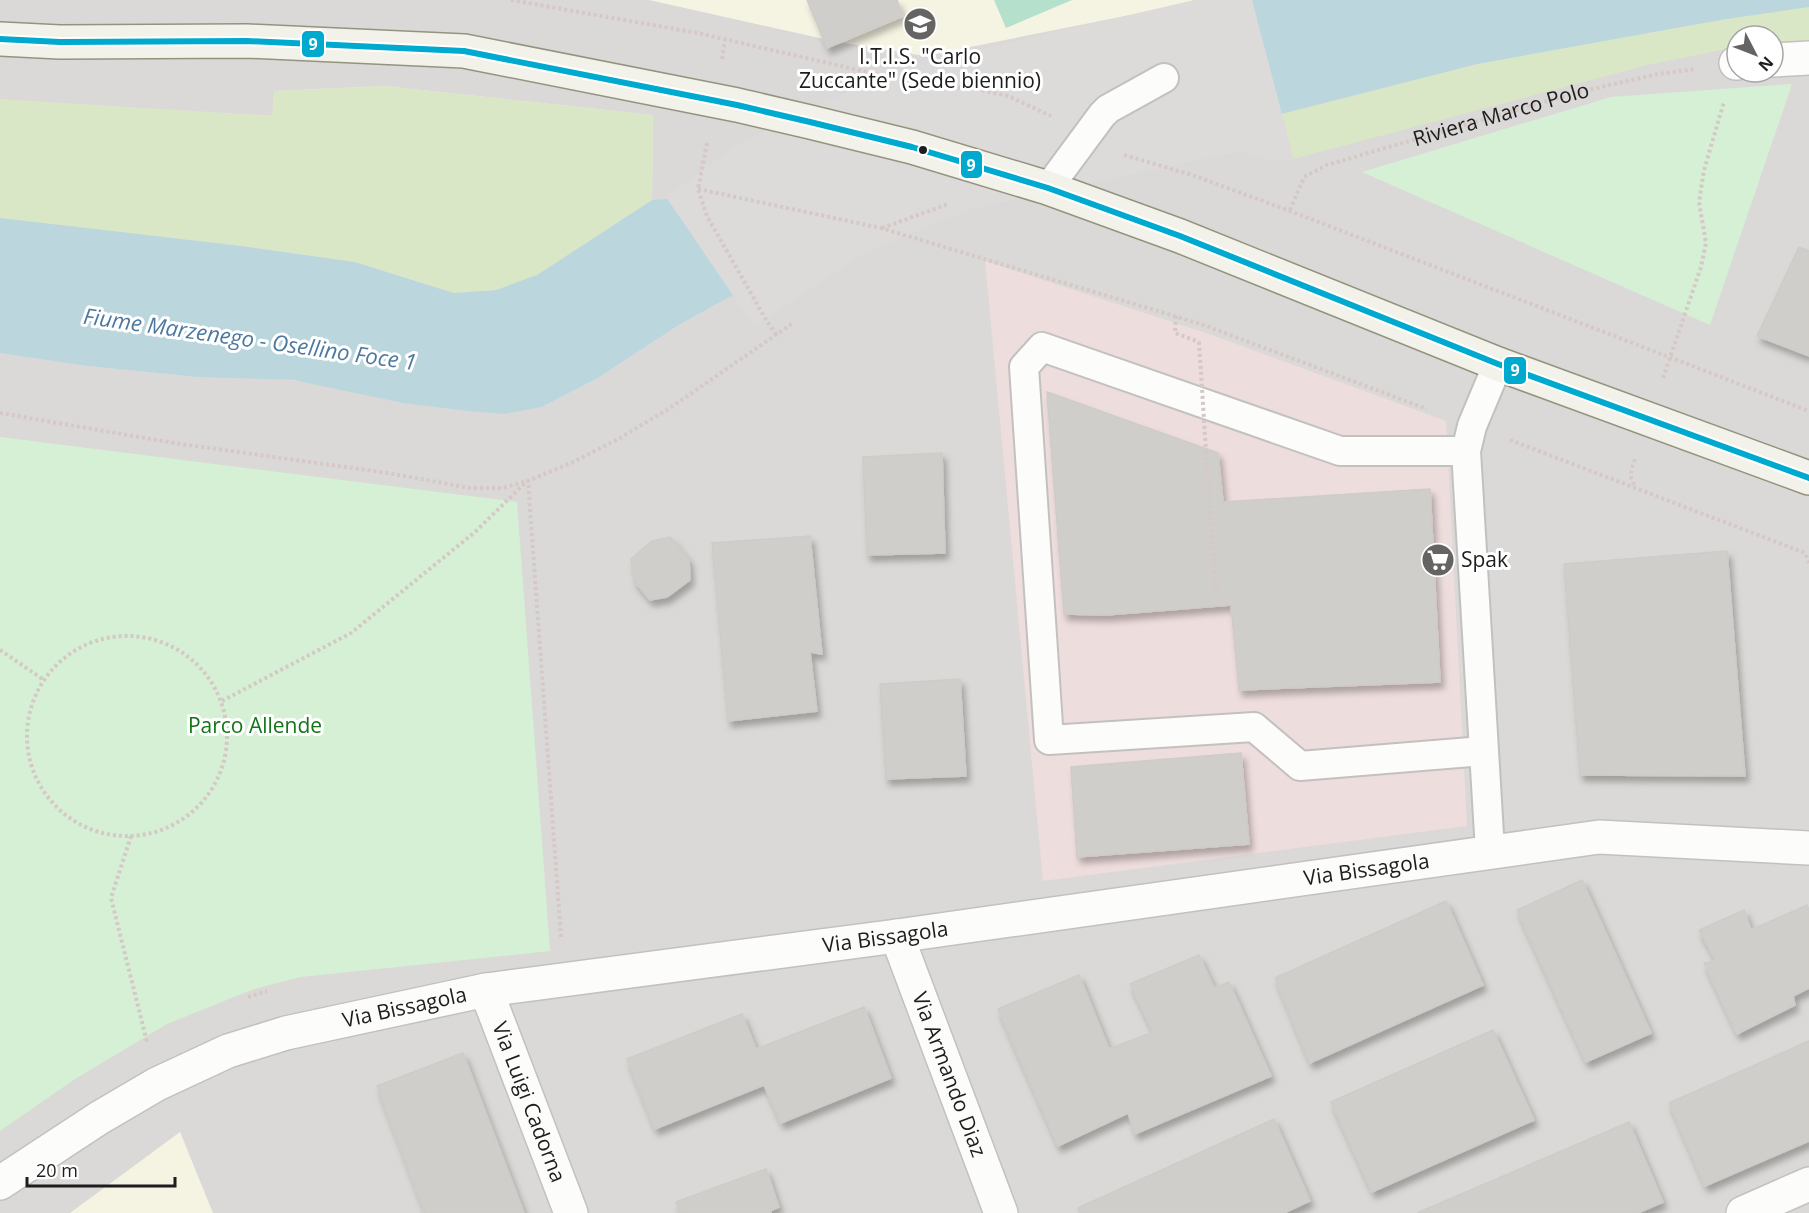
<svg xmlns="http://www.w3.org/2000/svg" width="1809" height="1213" viewBox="0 0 1809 1213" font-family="'Open Sans',sans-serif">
<defs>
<filter id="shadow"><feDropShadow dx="3.5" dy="6" stdDeviation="3" flood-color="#0004"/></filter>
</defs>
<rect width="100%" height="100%" fill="#ece9e6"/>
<path fill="#dbd9d7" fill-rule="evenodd" d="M0 0H1809V1213H0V349L542 407 598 378 679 325 722 301 652 200 653 115 384 86 274 91 273 116 0 100ZM1737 36H1773V72H1737Z"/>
<path fill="#eddddc" d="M985 261 1212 335 1446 421 1467 826 1043 881Z"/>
<g fill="#f5f3e2">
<path d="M649 0H1206L925 56 833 41Z"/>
<path d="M180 1132 213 1213H70Z"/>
</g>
<g fill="#d9e7c6">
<path d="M1809 7V41L1773 42V36H1737V47L1651 64 1293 159 1281 114 1477 64 1527 54 1790 8Z"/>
<path d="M384 86 653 115 652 200 537 275 497 290 454 293 355 262 242 246 0 219V99L272 116 274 91Z"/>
</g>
<g fill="#d5f0d4">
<path d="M1792 84 1710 325 1362 172 1611 97Z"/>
<path d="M0 437 517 502 550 951 301 977 254 989 167 1024 75 1079 0 1131Z"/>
</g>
<path fill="#b4e0cc" d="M994 0H1072L1006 28Z"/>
<path fill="#bbd7dd" d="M1211 0H1809V7L1720 20 1477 64 1281 114 832 240 679 325 598 378 542 407 504 414 468 411 403 403 293 380 198 377 88 366 0 353V218L242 246 355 262 454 293 496 290 537 275 652 200 666 199 734 147Z"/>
<path fill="#dcdbda" d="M1194 0H1252L1294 160 1265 159 1240 151 971 209 862 254 754 326 666 197 734 146 851 90 890 76 931 61Z"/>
<g fill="#d0cecb" stroke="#cfcbc8" stroke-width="1.5" filter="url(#shadow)">
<path d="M807 0H897L903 16 827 48Z"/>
<path d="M1799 247 1809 251V356L1757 336Z"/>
<path d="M1047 392 1218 453 1223 502 1430 489 1440 682 1239 690 1231 605 1106 615 1064 614Z"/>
<path d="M942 453 945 553 867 555 863 457Z"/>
<path d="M810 536 822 654 810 652 817 711 728 721 712 543Z"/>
<path d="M670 537 689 560 690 580 667 597 650 600 635 582 631 559 652 541Z"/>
<path d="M1727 551 1745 776 1580 775 1564 564Z"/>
<path d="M960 679 966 776 886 779 880 684Z"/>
<path d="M1241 753 1249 844 1077 857 1071 767Z"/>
<path d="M1582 880 1651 1033 1586 1062 1517 910Z"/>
<path d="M1446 901 1483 985 1310 1063 1275 978Z"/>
<path d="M1807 905 1809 910V988L1793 996 1795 1005 1737 1034 1704 963 1716 961 1699 930 1744 910 1751 930Z"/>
<path d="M1199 955 1214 988 1229 982 1271 1076 1135 1134 1128 1113 1058 1146 998 1009 1079 975 1109 1049 1153 1032 1130 984Z"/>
<path d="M864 1007 891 1078 781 1123 764 1085 655 1129 627 1059 742 1014 756 1049Z"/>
<path d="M1493 1030 1534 1120 1372 1192 1331 1102Z"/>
<path d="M1809 1041V1141L1705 1186 1669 1103Z"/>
<path d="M463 1053 524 1213H425L377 1086Z"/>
<path d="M1274 1119 1310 1201 1284 1213H1080L1078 1208Z"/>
<path d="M1629 1122 1663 1202 1638 1213H1417Z"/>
<path d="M766 1169 779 1207 770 1211 771 1213H680L676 1202Z"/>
</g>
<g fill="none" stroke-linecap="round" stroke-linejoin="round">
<defs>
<g id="service">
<path d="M1048 188 1102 115 1108 109 1164 78"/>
<path d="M1466 451H1340L1042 347 1024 367 1049 740 1254 727 1300 766 1483 751"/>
<path d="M1490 851 1466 451 1472 426 1498 364"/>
</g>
<g id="minor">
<path d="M1773 60 1809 58"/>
<path d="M1736 63H1737"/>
<path id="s2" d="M897 936 1001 1213"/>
<path id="s3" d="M486 990 571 1213"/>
<path id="s4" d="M0 1183 99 1118 157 1084 228 1051 286 1033 486 990 897 936 1599 837 1809 848"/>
<path d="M1743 1213 1809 1184"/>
</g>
<path id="secondary" d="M0 39 60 42 247 41 464 51 737 105 810 122 912 147 1048 188 1180 236 1498 364 1809 478"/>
</defs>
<use href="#service" stroke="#c3c1c0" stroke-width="32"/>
<use href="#minor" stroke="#c3c1c0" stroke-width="36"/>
<use href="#secondary" stroke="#93947f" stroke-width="36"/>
<g stroke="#d5c8c6" stroke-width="4" stroke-dasharray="3 3" stroke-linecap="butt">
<path d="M511 0 698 33 932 87 971 88 1008 96 1051 116"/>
<path d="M722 59 725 39"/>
<path d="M707 143 698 189 707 216 765 318 777 336"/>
<path d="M1124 155 1192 175 1290 211 1809 411"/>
<path d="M698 189 881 228 1201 324 1427 409"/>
<path id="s1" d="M1290 210 1304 177 1327 165 1575 93 1658 74 1695 69"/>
<path d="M882 228 948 204"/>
<path d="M1176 316 1175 333 1199 342"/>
<path d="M1663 378 1701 267 1706 243 1699 202 1704 170 1724 102"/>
<path d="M0 413 174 443 388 473 470 488H502L528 481"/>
<path d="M1510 440 1805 553 1809 563"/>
<path d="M1206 451 1216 593"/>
<path d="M1635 459C1631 470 1628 477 1636 487"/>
<circle cx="127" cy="736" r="100"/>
<path d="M0 650 44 680"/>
<path d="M222 701 351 633 475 532 527 481"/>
<path d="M131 836 111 898 147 1042"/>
<path d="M561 937 528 481 573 462 620 438 670 408 793 323"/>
<path d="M248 997 267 991"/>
</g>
<use href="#service" stroke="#fcfcfb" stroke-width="28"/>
<use href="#minor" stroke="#fcfcfb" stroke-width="33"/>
<use href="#secondary" stroke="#f2f2ea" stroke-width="33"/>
<path stroke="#d5c8c6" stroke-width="4" stroke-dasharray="3 3" stroke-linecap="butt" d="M1199 342 1206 451"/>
<defs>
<path id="bus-1" d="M0 39 60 42 247 41 464 51 737 105 810 122 912 147 1048 188 1180 236 1498 364 1809 478"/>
</defs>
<use href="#bus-1" stroke="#fff" stroke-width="10"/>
<use href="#bus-1" stroke="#00a9ce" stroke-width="6"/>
</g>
<defs>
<symbol id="school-disc" viewBox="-11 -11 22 22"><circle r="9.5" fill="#656463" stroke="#fff"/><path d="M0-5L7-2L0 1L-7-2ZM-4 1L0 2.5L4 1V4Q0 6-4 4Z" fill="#fff"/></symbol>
<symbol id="supermarket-disc" viewBox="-11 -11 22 22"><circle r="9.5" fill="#656463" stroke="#fff"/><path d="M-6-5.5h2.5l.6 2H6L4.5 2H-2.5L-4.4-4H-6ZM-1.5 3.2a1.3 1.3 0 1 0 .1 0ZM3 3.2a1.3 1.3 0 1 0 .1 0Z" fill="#fff"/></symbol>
</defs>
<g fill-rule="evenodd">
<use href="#school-disc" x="901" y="5" width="38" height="38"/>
<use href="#supermarket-disc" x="1419" y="541" width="38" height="38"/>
</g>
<circle fill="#1d1d1d" stroke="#fff" stroke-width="2" cx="923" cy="150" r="5"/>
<g text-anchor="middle" stroke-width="6" stroke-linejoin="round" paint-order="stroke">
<g font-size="21" fill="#1d1d1d" stroke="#fff">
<text x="920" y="64">I.T.I.S. "Carlo<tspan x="920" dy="24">Zuccante" (Sede biennio)</tspan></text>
<text x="1461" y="567" text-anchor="start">Spak</text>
</g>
<g font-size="21" fill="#1d1d1d" stroke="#fff">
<text dy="7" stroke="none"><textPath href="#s1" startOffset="243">Riviera Marco Polo</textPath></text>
<text dy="7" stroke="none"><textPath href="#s4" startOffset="1418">Via Bissagola</textPath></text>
<text dy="7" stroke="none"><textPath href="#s4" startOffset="932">Via Bissagola</textPath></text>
<text dy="7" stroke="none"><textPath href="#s4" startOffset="446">Via Bissagola</textPath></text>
<text dy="7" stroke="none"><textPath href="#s2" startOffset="148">Via Armando Diaz</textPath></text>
<text dy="7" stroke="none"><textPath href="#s3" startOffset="120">Via Luigi Cadorna</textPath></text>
</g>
<g font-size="21" fill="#127518" stroke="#fff">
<text x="255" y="733">Parco Allende</text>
</g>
<g font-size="22" font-style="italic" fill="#4c78a0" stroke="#fff">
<text transform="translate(250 339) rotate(8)" y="8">Fiume Marzenego - Osellino Foce 1</text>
</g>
</g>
<g stroke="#fff" stroke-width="2">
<rect x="301" y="30" width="24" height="28" rx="6" fill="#00a9ce"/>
<rect x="960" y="150" width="23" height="29" rx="6" fill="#00a9ce"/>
<rect x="1503" y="356" width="24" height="29" rx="6" fill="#00a9ce"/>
</g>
<g font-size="16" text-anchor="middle" font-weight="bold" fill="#fff">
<text x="313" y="50">9</text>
<text x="971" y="171">9</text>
<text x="1515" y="376">9</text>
</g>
<g transform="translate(1755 54) rotate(132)"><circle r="28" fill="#ffffff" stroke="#a5a5a5" stroke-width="1.5"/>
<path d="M0-4.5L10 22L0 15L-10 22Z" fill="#656463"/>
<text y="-9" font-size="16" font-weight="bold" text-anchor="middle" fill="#1d1d1d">N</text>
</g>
<path d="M27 1177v9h148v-9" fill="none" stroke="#1d1d1d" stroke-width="3"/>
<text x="36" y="1177" font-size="18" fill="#1d1d1d" stroke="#ffffff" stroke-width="4.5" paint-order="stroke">20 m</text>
</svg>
